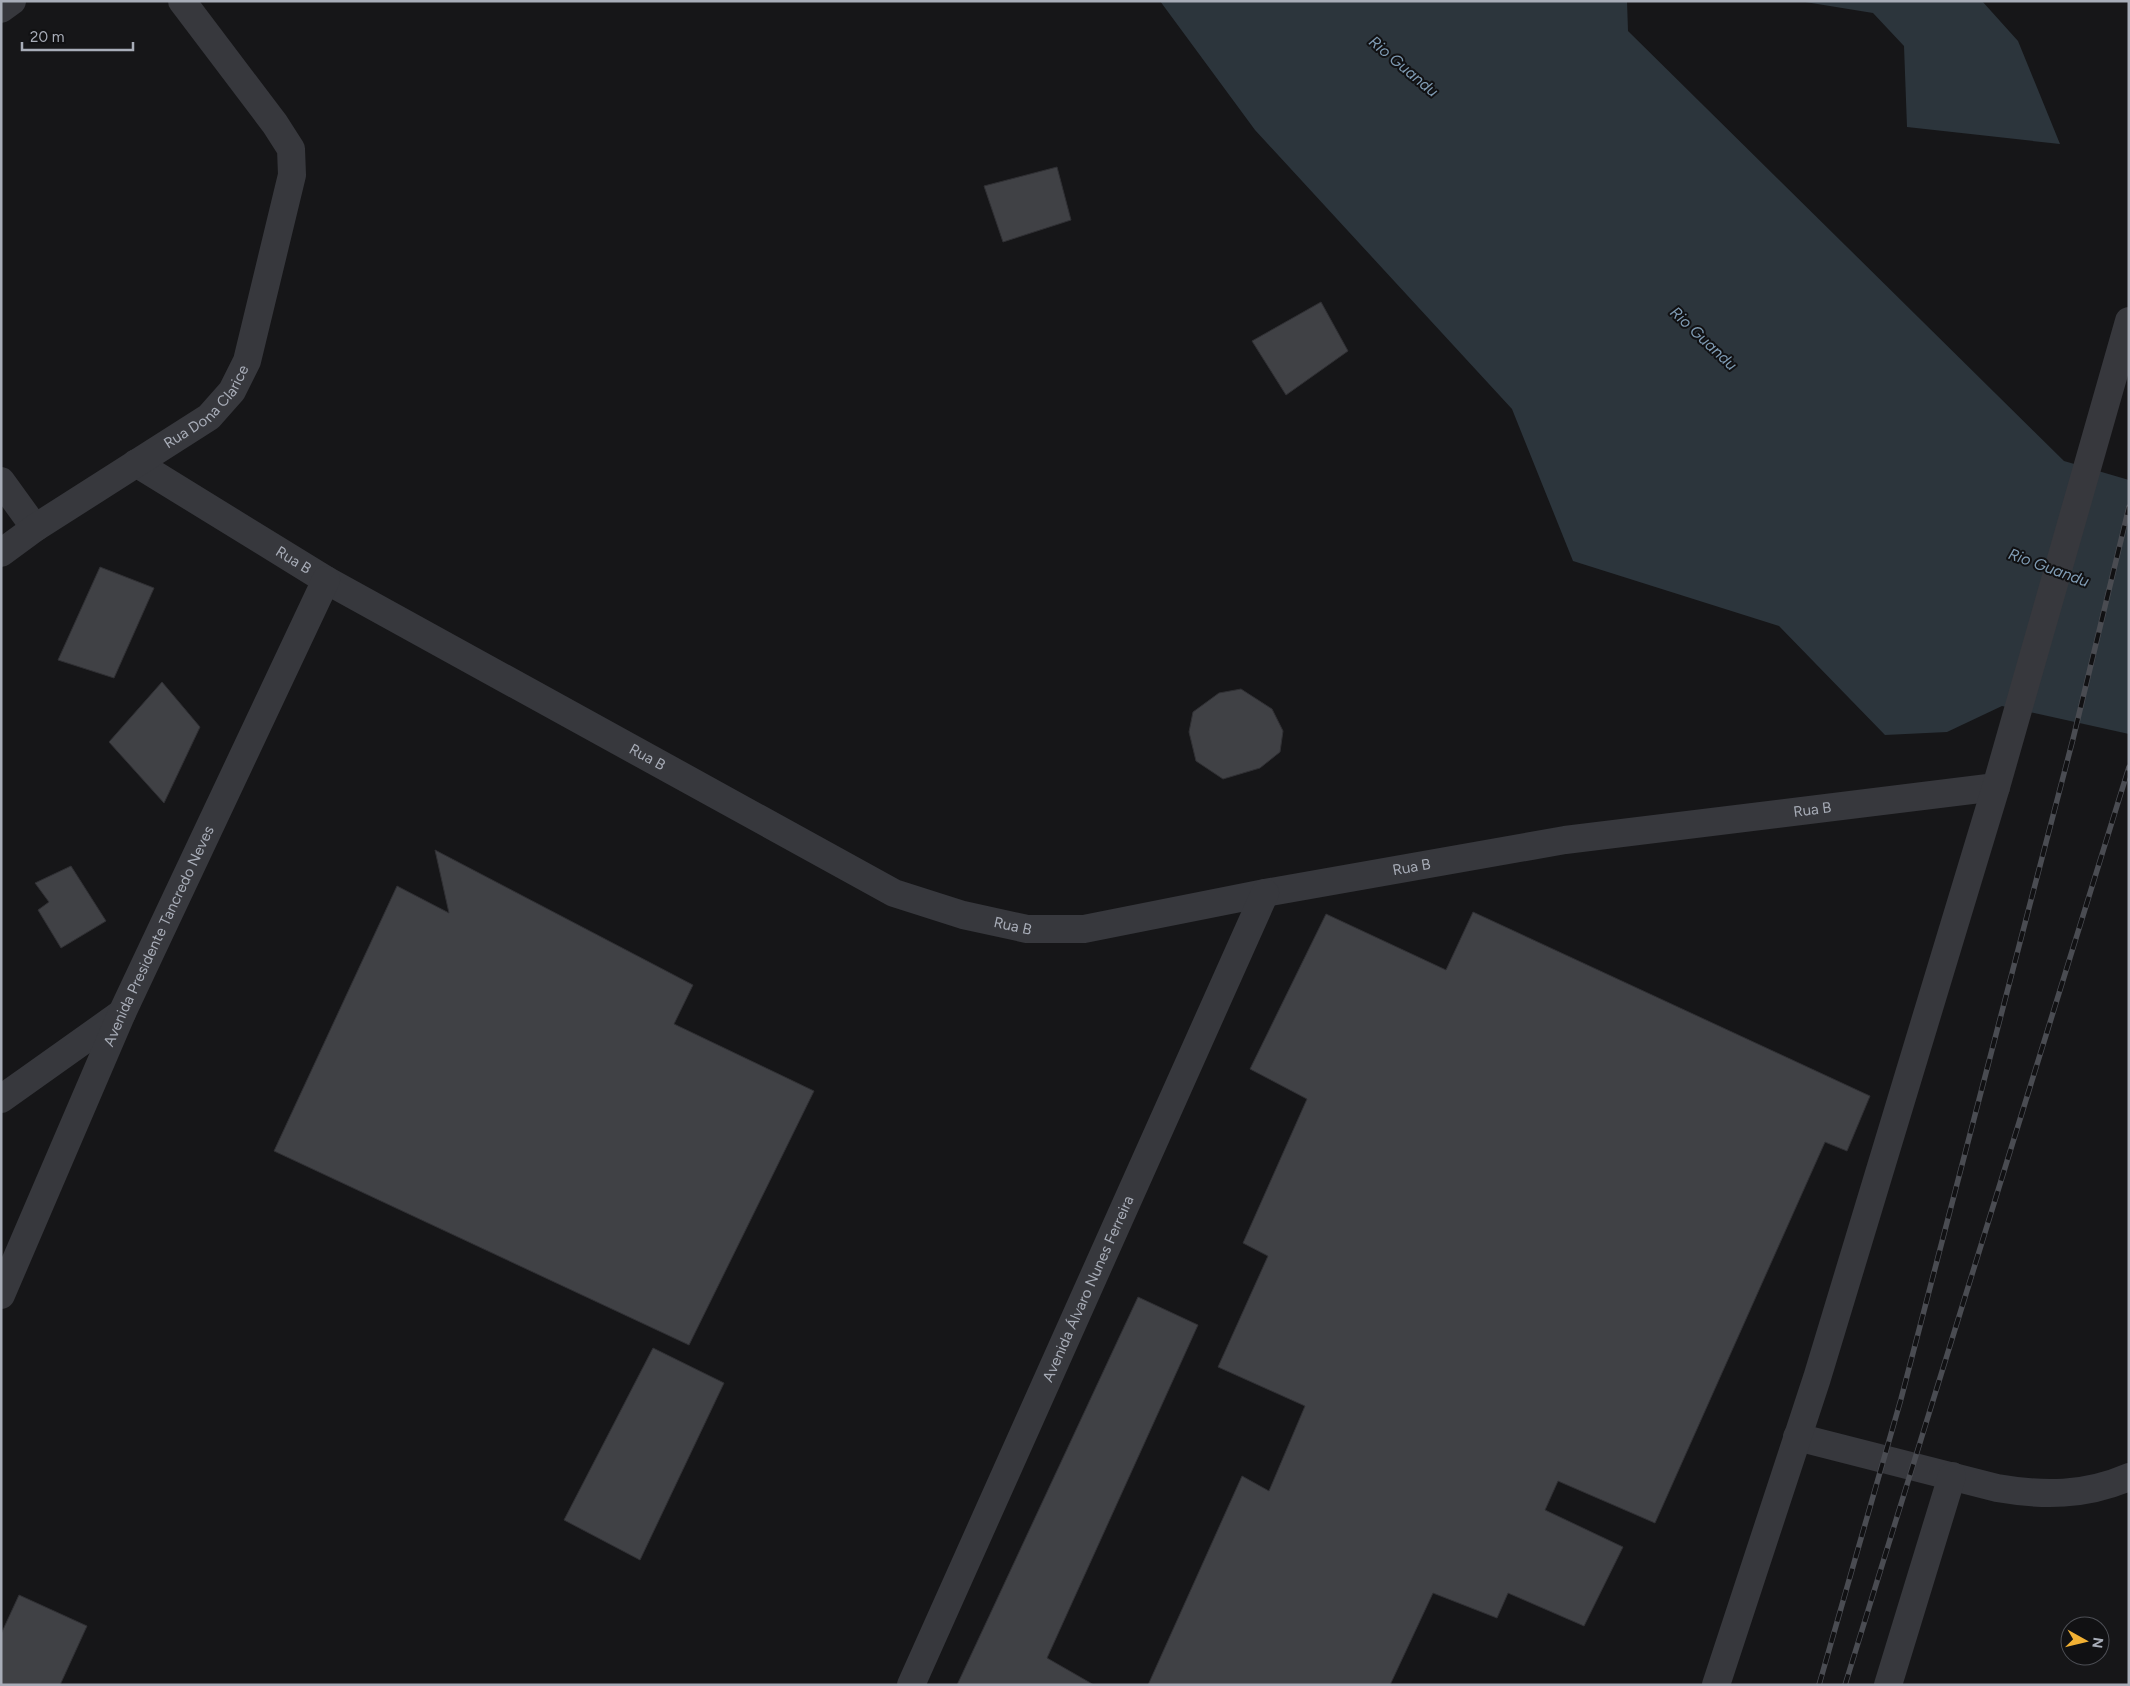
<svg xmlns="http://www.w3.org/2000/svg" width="2130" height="1686" viewBox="0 0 2130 1686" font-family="Figtree,sans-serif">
<rect width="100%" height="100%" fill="#161618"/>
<g fill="#2c353c">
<path d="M1160 1H1627L1628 31 2064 461 2129 480V734L2002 706 1947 732 1885 735 1779 626 1573 561 1512 409 1255 130Z"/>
<path d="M1799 1H1982L2018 41 2060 144 1907 127 1904 46 1873 13Z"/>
</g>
<g fill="#404145" stroke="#303034">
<path d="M1057 167 1071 220 1003 242 984 186Z"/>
<path d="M1321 302 1348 351 1286 395 1252 341Z"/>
<path d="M100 567 154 588 114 678 58 660Z"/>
<path d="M162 682 200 727 164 803 109 742Z"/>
<path d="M1241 689 1272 709 1283 731 1280 752 1260 768 1223 779 1196 761 1189 732 1193 712 1219 693Z"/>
<path d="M435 850 693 985 674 1024 814 1091 689 1345 274 1151 397 886 449 913Z"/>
<path d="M71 866 106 921 61 948 38 910 49 902 35 883Z"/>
<path d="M1473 912 1870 1096 1847 1151 1825 1142 1655 1523 1558 1481 1545 1510 1623 1547 1584 1626 1508 1593 1497 1618 1433 1593 1390 1685H1148L1242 1476 1269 1491 1305 1406 1218 1367 1268 1256 1243 1243 1307 1099 1250 1069 1326 914 1446 970Z"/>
<path d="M1138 1297 1198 1325 1047 1658 1094 1685H957Z"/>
<path d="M653 1348 724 1383 640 1560 564 1520Z"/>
<path d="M19 1595 87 1626 60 1685H1V1634Z"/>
</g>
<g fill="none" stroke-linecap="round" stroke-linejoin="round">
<g stroke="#37383d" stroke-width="28">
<path d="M1 9 12 1"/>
<path id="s1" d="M136 463 326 580 894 893 963 915 1027 929H1084L1265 893 1565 840 1996 787"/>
<path d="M1 481 35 528"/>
<path id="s2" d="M1 553 35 528 209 417 232 391 247 361 292 175 291 149 275 124 182 1"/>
<path d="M1 1099 122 1013"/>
<path id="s3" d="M1 1295 122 1013 326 580"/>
<path d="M1797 1437 1997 1488C2043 1496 2085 1496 2129 1477"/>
<path id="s4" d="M911 1685 1265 893"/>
<path d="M1716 1685 1817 1378 1996 787 2129 321"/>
<path d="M1888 1685 1952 1476"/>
</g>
<defs>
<g id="rail">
<path d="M1819 1685 1901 1399 2073 739 2129 507"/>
<path d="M1845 1685 2129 767"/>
</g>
</defs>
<use href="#rail" stroke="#4a4c52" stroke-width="5.5"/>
<use href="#rail" stroke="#111113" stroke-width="4" stroke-dasharray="11" stroke-linecap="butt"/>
</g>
<g text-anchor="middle" stroke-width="4" stroke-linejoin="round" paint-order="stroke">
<g font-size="15" fill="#a8adb8" stroke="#111113">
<text dy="5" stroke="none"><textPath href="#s2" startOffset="254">Rua Dona Clarice</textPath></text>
<text dy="5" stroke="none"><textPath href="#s1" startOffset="185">Rua B</textPath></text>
<text dy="5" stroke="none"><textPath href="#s1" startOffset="590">Rua B</textPath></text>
<text dy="5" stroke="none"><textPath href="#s1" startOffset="1805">Rua B</textPath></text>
<text dy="5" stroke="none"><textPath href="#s1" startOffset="1400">Rua B</textPath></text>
<text dy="5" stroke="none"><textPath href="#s1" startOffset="995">Rua B</textPath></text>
<text dy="5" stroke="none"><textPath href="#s3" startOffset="392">Avenida Presidente Tancredo Neves</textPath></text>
<text dy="5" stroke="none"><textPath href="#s4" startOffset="434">Avenida Álvaro Nunes Ferreira</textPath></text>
</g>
<g font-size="16" font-style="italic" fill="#7f9bb3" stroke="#111113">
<text transform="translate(1404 66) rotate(40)" y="6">Rio Guandu</text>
<text transform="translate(1704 338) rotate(43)" y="6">Rio Guandu</text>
<text transform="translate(2049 567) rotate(20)" y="6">Rio Guandu</text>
</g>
</g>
<rect width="2130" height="1686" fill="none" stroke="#a8adb8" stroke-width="5"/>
<g transform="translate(2085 1641) rotate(98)"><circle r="24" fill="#111113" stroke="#4d4f55"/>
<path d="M0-4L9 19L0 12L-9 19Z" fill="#f2b134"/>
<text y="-8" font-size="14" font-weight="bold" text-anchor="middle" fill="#a8adb8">N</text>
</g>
<path d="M22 42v8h111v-8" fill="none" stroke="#a8adb8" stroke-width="2.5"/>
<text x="30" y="42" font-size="15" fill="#a8adb8" stroke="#111113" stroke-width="4" paint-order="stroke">20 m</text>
</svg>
